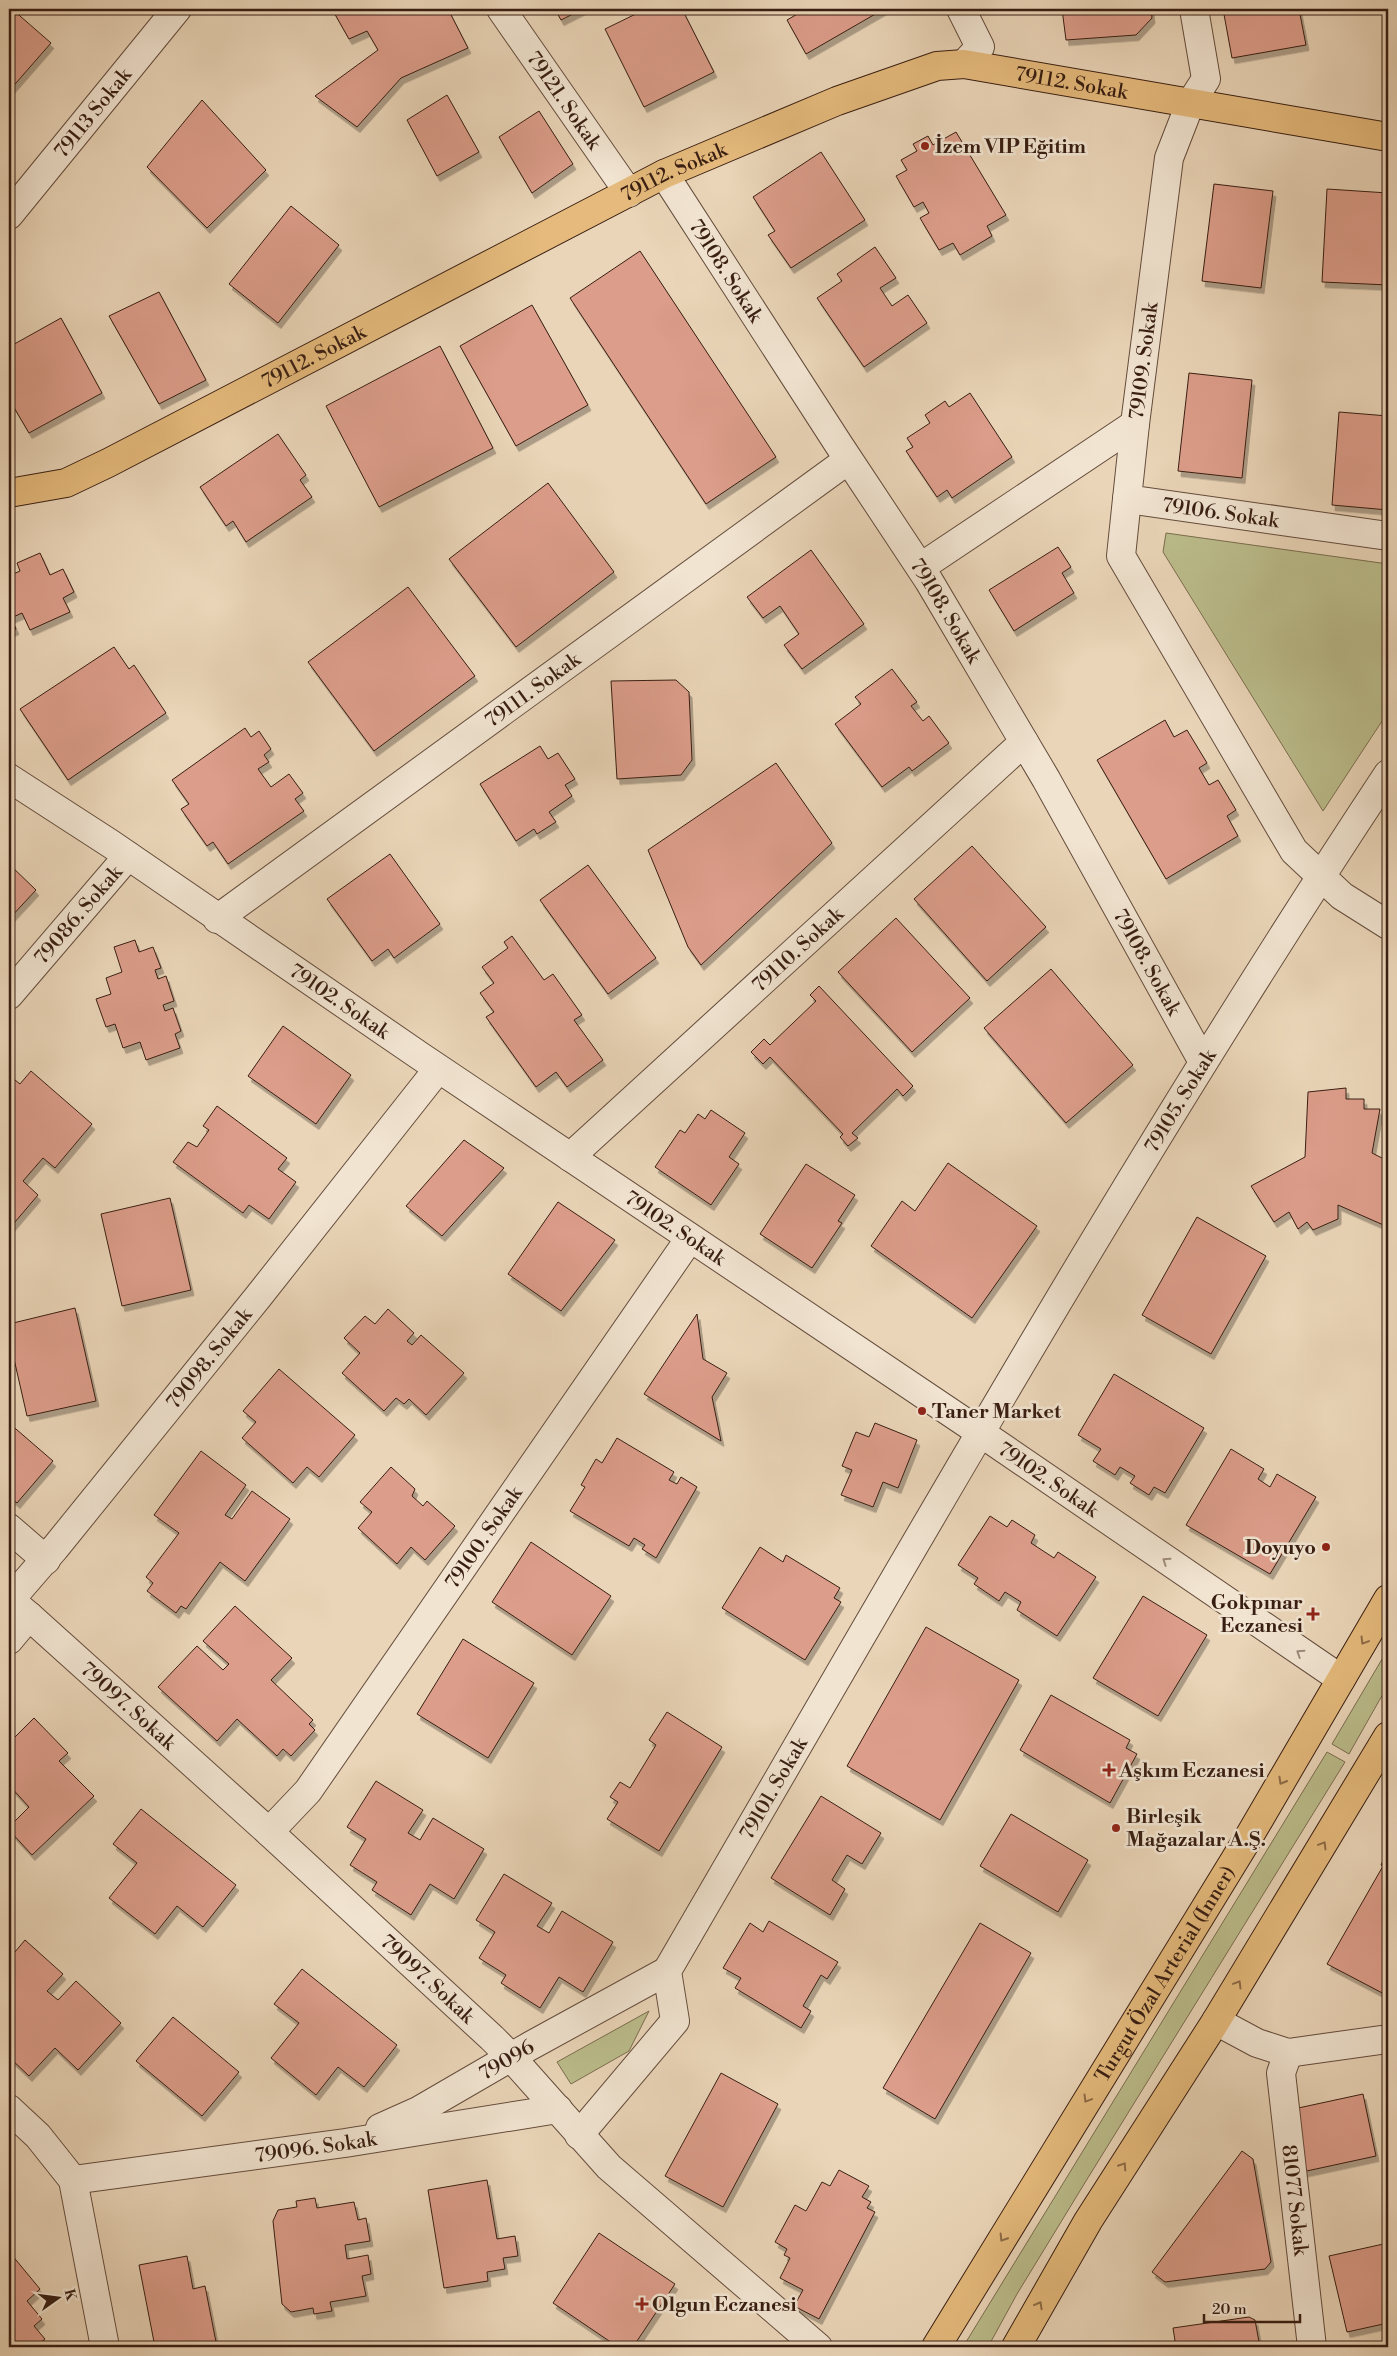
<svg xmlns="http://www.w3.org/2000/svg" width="1397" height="2356" viewBox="0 0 1397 2356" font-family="'Libre Bodoni',serif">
<defs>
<filter id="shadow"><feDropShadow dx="3" dy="5.5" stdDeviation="0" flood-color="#0004"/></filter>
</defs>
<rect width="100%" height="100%" fill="#ead5b8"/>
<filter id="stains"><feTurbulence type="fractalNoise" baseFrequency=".004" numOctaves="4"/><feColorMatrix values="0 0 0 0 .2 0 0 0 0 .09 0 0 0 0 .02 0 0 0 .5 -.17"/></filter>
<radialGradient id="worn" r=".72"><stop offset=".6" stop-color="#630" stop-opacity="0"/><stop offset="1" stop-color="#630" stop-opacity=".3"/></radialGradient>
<g fill="#bbbc8b" stroke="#7a6d4e">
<path d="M1166 533 1388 564V712L1323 811 1163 552Z"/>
<path d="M1388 1649V1685L1349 1754 1332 1744Z"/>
<path d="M1327 1752 1345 1762 1086 2181 1017 2294 988 2347H963Z"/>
<path d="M649 2011 629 2051 571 2084 557 2062Z"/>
</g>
<g fill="#dc9d8a" stroke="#381e12" filter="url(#shadow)">
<path d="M9 9H12L51 43 9 91Z"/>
<path d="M332 9H396L400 14 413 9H448L468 48 401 78 357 127 315 96 378 50 367 31 349 39Z"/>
<path d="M555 9H583L561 20Z"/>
<path d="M646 9H682L714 72 644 107 605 29Z"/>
<path d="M806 9H884L806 54 787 20Z"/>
<path d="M1062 9H1151L1152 18 1136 35 1066 40Z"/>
<path d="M1223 9H1299L1306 45 1232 58Z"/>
<path d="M447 95 479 152 437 176 407 120Z"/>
<path d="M202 100 266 170 207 228 147 167Z"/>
<path d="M539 111 573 164 532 193 499 137Z"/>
<path d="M956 132 1006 215 987 226 992 236 960 255 953 243 939 250 920 218 929 213 923 202 914 207 896 176 907 170 901 160 917 151 913 144 928 136 933 145Z"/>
<path d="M821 152 865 220 791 268 768 235 775 231 753 197Z"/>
<path d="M1214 184 1273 191 1261 288 1202 281Z"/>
<path d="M1327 189 1388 193V285L1322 282Z"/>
<path d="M291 206 339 245 278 323 229 284Z"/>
<path d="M875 247 896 278 880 288 892 306 908 295 927 323 864 367 817 298 842 281 837 274Z"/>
<path d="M640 251 776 457 706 504 570 298Z"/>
<path d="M159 292 206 380 159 404 109 316Z"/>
<path d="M532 305 588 405 516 446 460 346Z"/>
<path d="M61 318 102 393 29 433 9 399V347Z"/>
<path d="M440 346 493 448 379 507 326 406Z"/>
<path d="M1189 373 1252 380 1242 478 1178 471Z"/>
<path d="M970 393 1012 457 952 498 947 490 937 497 906 451 913 447 907 438 930 423 925 415 945 401 949 407Z"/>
<path d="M1339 412 1388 416V510L1332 505Z"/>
<path d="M278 434 306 475 300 480 312 497 246 542 233 521 226 526 200 487Z"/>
<path d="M548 483 614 572 516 647 449 559Z"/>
<path d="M1058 547 1071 567 1062 573 1074 593 1014 631 989 590Z"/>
<path d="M811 550 864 624 802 669 784 645 799 634 780 606 763 618 747 597Z"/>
<path d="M40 553 50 575 63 569 74 592 63 598 70 612 30 630 22 613 11 618 16 629 9 632V576L20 571 17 563Z"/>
<path d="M408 587 475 676 374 751 308 662Z"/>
<path d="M114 647 129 669 134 665 166 713 68 780 20 709Z"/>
<path d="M892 669 917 702 911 706 923 721 929 716 949 743 912 771 909 767 882 787 835 724 861 704 855 697Z"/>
<path d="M676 680 689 692 692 760 681 775 617 779 611 681Z"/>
<path d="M1165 720 1174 737 1187 730 1207 763 1199 768 1209 785 1218 780 1236 810 1227 816 1238 836 1166 879 1097 760Z"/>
<path d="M245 728 251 737 259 731 271 749 264 755 269 762 258 769 271 787 289 774 303 793 295 799 304 811 228 864 213 842 207 846 181 809 189 804 172 780Z"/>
<path d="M540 746 548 759 558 753 575 779 565 785 572 796 549 812 556 822 537 834 534 829 516 841 480 784Z"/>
<path d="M776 763 832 843 701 965 688 947 648 850Z"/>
<path d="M972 846 1046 927 987 981 914 899Z"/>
<path d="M390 854 440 924 394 958 388 949 372 961 327 899Z"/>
<path d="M9 864 36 890 9 919Z"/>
<path d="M588 865 656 958 608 994 540 900Z"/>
<path d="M896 918 970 998 912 1052 838 972Z"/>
<path d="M512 936 544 980 553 974 582 1015 574 1020 603 1060 567 1087 556 1072 536 1087 486 1017 494 1012 480 993 494 983 482 967 508 948 504 942Z"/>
<path d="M135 940 139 952 153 947 161 968 155 970 158 979 166 976 174 1001 163 1005 165 1011 173 1008 181 1031 175 1034 180 1048 146 1060 140 1042 123 1048 115 1024 106 1027 96 999 111 994 106 978 122 972 114 947Z"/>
<path d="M1051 969 1133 1065 1066 1123 984 1028Z"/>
<path d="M819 986 913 1086 903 1096 897 1089 852 1133 858 1138 848 1146 840 1137 843 1134 770 1057 763 1064 751 1052 764 1039 770 1045 816 1001 810 995Z"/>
<path d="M283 1026 351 1075 316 1124 248 1076Z"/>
<path d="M31 1071 92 1124 55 1168 43 1158 23 1181 38 1195 9 1229V1075L20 1084Z"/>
<path d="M1346 1088V1099H1364V1109H1380L1372 1153 1388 1161V1227L1338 1205V1219L1313 1230 1307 1222 1298 1229 1289 1212 1274 1222 1251 1186 1305 1157 1308 1092Z"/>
<path d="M217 1106 287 1158 278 1169 296 1182 269 1219 249 1205 243 1213 173 1162 188 1142 197 1147 209 1130 203 1126Z"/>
<path d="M711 1110 745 1133 729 1157 739 1164 711 1205 655 1167 680 1130 685 1133 698 1114 705 1119Z"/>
<path d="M464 1140 504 1168 442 1236 406 1206Z"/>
<path d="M948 1163 1037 1226 972 1318 871 1246 902 1201 915 1211Z"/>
<path d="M806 1164 855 1195 838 1221 842 1223 812 1268 760 1234Z"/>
<path d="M170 1198 191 1290 122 1306 101 1214Z"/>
<path d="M558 1202 615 1240 561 1311 508 1274Z"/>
<path d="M1197 1217 1266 1256 1211 1354 1142 1315Z"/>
<path d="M75 1308 96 1401 27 1416 9 1337V1324Z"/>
<path d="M388 1309 414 1333 407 1341 412 1345 421 1335 464 1373 426 1415 409 1399 404 1404 396 1398 384 1411 342 1373 360 1353 344 1338 365 1316 375 1324Z"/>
<path d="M697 1314 703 1359 727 1373 712 1397 721 1441 644 1394Z"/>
<path d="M279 1369 355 1435 319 1477 307 1467 293 1483 242 1438 256 1422 243 1411Z"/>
<path d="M1114 1374 1204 1428 1165 1493 1154 1487 1149 1495 1130 1483 1135 1476 1120 1467 1115 1475 1093 1461 1101 1449 1078 1435Z"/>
<path d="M9 1423 53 1461 17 1503 9 1496Z"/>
<path d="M875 1423 917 1440 898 1488 883 1482 873 1507 841 1495 852 1470 842 1466 856 1432 869 1437Z"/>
<path d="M617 1438 674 1472 669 1480 677 1484 681 1477 697 1487 656 1558 642 1549 645 1545 634 1538 629 1546 570 1511 585 1487 581 1485 596 1459 602 1463Z"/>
<path d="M1231 1449 1264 1469 1258 1479 1270 1487 1277 1474 1316 1497 1270 1574 1186 1525Z"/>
<path d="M201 1451 246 1485 225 1515 232 1519 252 1491 290 1519 245 1581 220 1562 186 1609 181 1606 176 1613 147 1591 153 1583 146 1577 179 1533 154 1515Z"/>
<path d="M391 1467 415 1489 412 1496 423 1506 427 1501 455 1526 425 1560 411 1547 397 1564 358 1528 372 1512 360 1502Z"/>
<path d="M990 1516 1007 1527 1012 1520 1035 1535 1031 1543 1054 1558 1058 1552 1096 1577 1057 1636 1017 1610 1021 1602 1005 1592 999 1601 974 1584 978 1578 958 1565Z"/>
<path d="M531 1542 611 1596 572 1655 492 1602Z"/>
<path d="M760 1547 783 1562 786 1555 840 1588 834 1598 841 1602 805 1660 722 1608Z"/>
<path d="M1143 1596 1207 1635 1158 1716 1093 1678Z"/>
<path d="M235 1606 292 1658 271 1680 313 1720 309 1724 315 1730 291 1756 283 1749 277 1756 237 1719 217 1741 158 1687 197 1646 223 1670 229 1664 203 1641Z"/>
<path d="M926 1627 1019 1680 940 1820 847 1766Z"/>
<path d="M463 1639 534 1683 488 1758 417 1714Z"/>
<path d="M1051 1695 1130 1740 1126 1748 1137 1754 1110 1803 1020 1750Z"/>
<path d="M667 1712 722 1747 659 1851 607 1819 618 1802 610 1797 620 1782 630 1788 656 1745 649 1740Z"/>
<path d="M34 1718 68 1753 59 1761 94 1796 32 1855 9 1830V1827L29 1807 9 1785V1743Z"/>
<path d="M376 1781 423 1810 408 1833 420 1840 433 1818 484 1849 454 1899 430 1884 411 1915 372 1890 377 1882 350 1865 366 1839 347 1827Z"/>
<path d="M821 1796 881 1833 862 1864 847 1855 832 1880 845 1889 830 1915 771 1878Z"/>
<path d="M141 1809 236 1885 203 1927 177 1906 155 1934 109 1898 137 1863 113 1844Z"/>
<path d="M1011 1814 1088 1860 1058 1912 980 1866Z"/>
<path d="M1388 1851V1996L1327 1964 1383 1866 1381 1865Z"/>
<path d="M504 1874 552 1903 537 1926 549 1933 562 1911 613 1942 583 1992 559 1977 540 2008 501 1983 506 1975 479 1958 495 1932 476 1920Z"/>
<path d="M769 1921 838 1962 827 1979 821 1975 803 2006 811 2011 801 2028 735 1988 741 1978 723 1968 750 1923 763 1932Z"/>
<path d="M980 1923 1031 1953 935 2119 883 2088Z"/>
<path d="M25 1940 63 1974 47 1991 58 2000 76 1981 121 2023 78 2070 55 2048 29 2076 9 2057V1959Z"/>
<path d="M302 1969 397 2045 364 2087 338 2067 316 2095 271 2058 299 2023 274 2004Z"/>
<path d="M173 2017 239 2072 202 2116 136 2061Z"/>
<path d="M721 2073 778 2104 723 2207 665 2176Z"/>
<path d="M1363 2094 1376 2156 1302 2172 1289 2110Z"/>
<path d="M1242 2151 1253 2159 1271 2262 1265 2269 1165 2282 1152 2272Z"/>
<path d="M839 2170 869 2186 862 2197 871 2202 867 2208 875 2212 819 2319 794 2306 803 2290 780 2278 790 2258 784 2255 787 2249 775 2242 795 2205 806 2211 822 2182 830 2186Z"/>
<path d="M487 2180 497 2239 515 2236 518 2256 503 2258 505 2269 487 2272 488 2281 444 2288 428 2190Z"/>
<path d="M315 2198 317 2208 354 2202 358 2220 366 2218 370 2241 345 2245 347 2259 368 2255 371 2274 362 2276 366 2296 330 2302 332 2311 314 2314 313 2308 291 2312 282 2304 273 2221 278 2210 297 2207 296 2201Z"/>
<path d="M599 2233 675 2284 633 2347H618L553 2303Z"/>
<path d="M1388 2243V2323L1347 2332 1329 2256Z"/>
<path d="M11 2254 40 2289 27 2301 42 2319 34 2326 45 2339 35 2347H9V2257Z"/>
<path d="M187 2256 193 2289 205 2286 217 2347H155L139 2265Z"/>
<path d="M1249 2317 1255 2320 1259 2342 1245 2345V2347H1176L1173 2328Z"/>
</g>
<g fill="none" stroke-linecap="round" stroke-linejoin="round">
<defs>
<g id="minor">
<path id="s1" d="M501 9 629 193"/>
<path d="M961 9 980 47 964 64"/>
<path id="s2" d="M664 174 839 445 929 581 1046 779 1203 1062"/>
<path id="s3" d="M9 215 177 9"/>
<path id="s4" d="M1135 424 1127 499 1388 536"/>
<path d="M1127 499 1121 556 1294 851 1342 896 1388 925"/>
<path id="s5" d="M921 567 1135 424 1169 158 1190 104 1206 79 1194 9"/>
<path id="s6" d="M9 778 111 844 420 1056 981 1433 1341 1679"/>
<path id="s7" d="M217 919 848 460"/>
<path id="s8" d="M9 995 128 856"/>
<path id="s9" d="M570 1157 1024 742"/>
<path d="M9 1528 46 1560"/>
<path id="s10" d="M29 1616 269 1832 492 2038 511 2057 609 2167 818 2347"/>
<path id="s11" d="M9 1640 29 1616 10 1600 55 1548 258 1297 438 1069"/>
<path id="s12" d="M269 1832 308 1791 690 1238"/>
<path d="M1216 2021 1257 2043 1288 2053 1388 2039"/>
<path id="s13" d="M1288 2053 1281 2073 1312 2347"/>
<path d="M9 2109 38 2136 73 2180 105 2347"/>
<path id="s14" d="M380 2128 418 2111 530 2046 667 1971"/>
<path id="s15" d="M579 2135 675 2021 667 1971C901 1569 1131 1162 1388 774"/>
<path id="s16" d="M73 2180 345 2143 558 2109"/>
</g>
<g id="major">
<path id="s17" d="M9 493 66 483 108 463 664 174 837 101 937 66 964 64 1388 137"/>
<path id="s18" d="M936 2347 1247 1840 1388 1599"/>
<path d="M1016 2347 1088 2221 1216 2021 1388 1736"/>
</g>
</defs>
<use href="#minor" stroke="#644c3c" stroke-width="30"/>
<use href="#major" stroke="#381e12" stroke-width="30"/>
<use href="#minor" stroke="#f1e4d1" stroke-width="28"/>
<use href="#major" stroke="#e5ba7c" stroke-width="28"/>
</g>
<defs><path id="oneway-chevron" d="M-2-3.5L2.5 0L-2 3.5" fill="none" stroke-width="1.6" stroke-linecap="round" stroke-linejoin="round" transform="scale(1.25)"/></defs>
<g stroke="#9e8b7b">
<use href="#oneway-chevron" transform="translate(1166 1561) rotate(-146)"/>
<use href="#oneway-chevron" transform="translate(1300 1653) rotate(-147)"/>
</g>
<g stroke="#8e6c47">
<use href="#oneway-chevron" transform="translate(1364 1641) rotate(121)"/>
<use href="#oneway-chevron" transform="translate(1282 1781) rotate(120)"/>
<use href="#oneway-chevron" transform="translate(1323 1845) rotate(-59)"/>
<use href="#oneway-chevron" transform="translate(1238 1984) rotate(-59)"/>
<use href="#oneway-chevron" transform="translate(1087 2099) rotate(121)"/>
<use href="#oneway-chevron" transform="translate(1123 2166) rotate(-57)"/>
<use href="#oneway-chevron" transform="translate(1003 2238) rotate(122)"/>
<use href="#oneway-chevron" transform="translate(1039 2305) rotate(-61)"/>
</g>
<g fill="#8f2418" stroke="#f1e4d1" stroke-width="2">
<circle cx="925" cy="146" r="5"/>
<circle cx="922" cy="1411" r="5"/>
<circle cx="1326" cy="1547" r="5"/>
<path d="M1310.5 1606.5h5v5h5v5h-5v5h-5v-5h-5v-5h5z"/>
<path d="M1106.5 1762.5h5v5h5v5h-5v5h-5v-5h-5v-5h5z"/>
<circle cx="1116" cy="1828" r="5"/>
<path d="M639.5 2296.5h5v5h5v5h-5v5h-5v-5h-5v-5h5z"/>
</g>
<g text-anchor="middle" stroke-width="5" stroke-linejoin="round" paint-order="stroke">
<g font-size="20" fill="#381e12" stroke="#f1e4d1">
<text dy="7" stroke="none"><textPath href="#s17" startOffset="1161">79112. Sokak</textPath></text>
<text dy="7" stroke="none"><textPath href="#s1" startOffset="111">79121. Sokak</textPath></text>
<text dy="7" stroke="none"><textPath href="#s3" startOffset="132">79113 Sokak</textPath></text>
<text dy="7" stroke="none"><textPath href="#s17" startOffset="741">79112. Sokak</textPath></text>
<text dy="7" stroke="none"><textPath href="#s2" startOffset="115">79108. Sokak</textPath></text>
<text dy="7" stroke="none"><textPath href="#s17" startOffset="336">79112. Sokak</textPath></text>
<text dy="7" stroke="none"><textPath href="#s5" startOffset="321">79109. Sokak</textPath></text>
<text dy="7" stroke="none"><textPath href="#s4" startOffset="170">79106. Sokak</textPath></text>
<text dy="7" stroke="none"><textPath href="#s2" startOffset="520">79108. Sokak</textPath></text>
<text dy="7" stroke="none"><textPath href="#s7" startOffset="390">79111. Sokak</textPath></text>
<text dy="7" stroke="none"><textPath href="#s8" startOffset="106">79086. Sokak</textPath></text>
<text dy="7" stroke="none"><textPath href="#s9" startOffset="308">79110. Sokak</textPath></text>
<text dy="7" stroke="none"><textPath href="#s2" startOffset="925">79108. Sokak</textPath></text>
<text dy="7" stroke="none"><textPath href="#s6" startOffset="399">79102. Sokak</textPath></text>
<text dy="7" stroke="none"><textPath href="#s15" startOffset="1210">79105. Sokak</textPath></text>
<text dy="7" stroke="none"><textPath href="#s6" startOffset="804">79102. Sokak</textPath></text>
<text dy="7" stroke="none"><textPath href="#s11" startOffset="369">79098. Sokak</textPath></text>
<text dy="7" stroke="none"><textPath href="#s6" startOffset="1254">79102. Sokak</textPath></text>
<text dy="7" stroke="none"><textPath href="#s12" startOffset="365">79100. Sokak</textPath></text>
<text dy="7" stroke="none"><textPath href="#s10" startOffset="134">79097. Sokak</textPath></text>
<text dy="7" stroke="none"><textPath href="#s15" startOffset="411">79101. Sokak</textPath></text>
<text dy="7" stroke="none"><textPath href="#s18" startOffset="438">Turgut Özal Arterial (Inner)</textPath></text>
<text dy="7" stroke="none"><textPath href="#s10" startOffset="539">79097. Sokak</textPath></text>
<text dy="7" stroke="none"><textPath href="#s14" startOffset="144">79096</textPath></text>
<text dy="7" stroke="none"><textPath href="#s16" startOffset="245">79096. Sokak</textPath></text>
<text dy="7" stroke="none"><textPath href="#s13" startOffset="149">81077 Sokak</textPath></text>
</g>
<g font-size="20" font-weight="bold" fill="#381e12" stroke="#f1e4d1" text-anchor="start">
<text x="935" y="153">İzem VIP Eğitim</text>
<text x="932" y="1418">Taner Market</text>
<text x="1316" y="1554" text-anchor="end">Doyuyo</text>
<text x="1303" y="1609" text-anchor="end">Gokpınar<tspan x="1303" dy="23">Eczanesi</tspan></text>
<text x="1119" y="1777">Aşkım Eczanesi</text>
<text x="1126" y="1823">Birleşik<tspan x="1126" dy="23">Mağazalar A.Ş.</tspan></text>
<text x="652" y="2311">Olgun Eczanesi</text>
</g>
</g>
<rect width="1397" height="2356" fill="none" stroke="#ead5b8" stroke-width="30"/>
<rect x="10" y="10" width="1377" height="2336" fill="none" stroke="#381e12" stroke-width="2.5"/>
<rect x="15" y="15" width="1367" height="2326" fill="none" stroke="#381e12"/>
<g transform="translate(58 2298) rotate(76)" stroke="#f1e4d1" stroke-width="4" paint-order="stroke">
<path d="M0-4L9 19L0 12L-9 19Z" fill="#381e12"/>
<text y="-8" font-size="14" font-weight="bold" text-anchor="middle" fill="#381e12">K</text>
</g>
<path d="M1204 2314v8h96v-8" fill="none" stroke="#381e12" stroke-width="2.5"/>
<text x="1212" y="2314" font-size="15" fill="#381e12" stroke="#f1e4d1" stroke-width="4" paint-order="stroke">20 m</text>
<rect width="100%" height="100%" filter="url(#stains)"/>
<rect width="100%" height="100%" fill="url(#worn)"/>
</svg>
